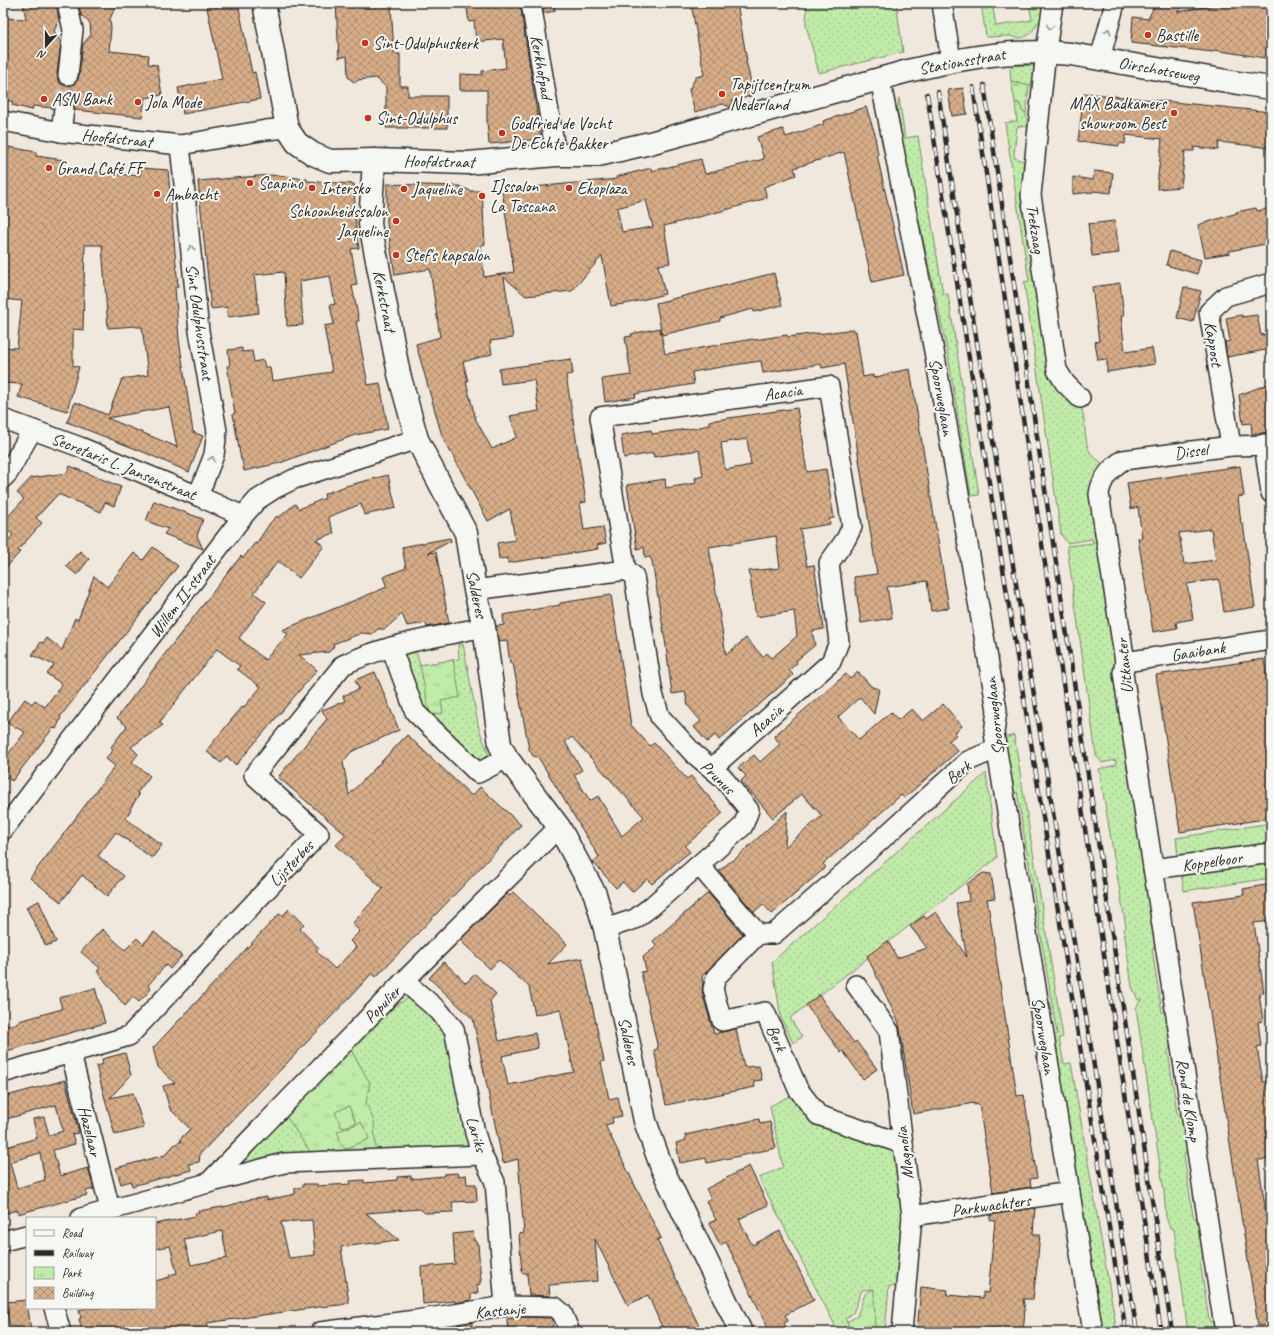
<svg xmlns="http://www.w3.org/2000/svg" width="1274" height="1335" viewBox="0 0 1274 1335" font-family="Caveat,sans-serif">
<defs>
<pattern id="grass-dots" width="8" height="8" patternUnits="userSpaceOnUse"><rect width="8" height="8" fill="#c0eba8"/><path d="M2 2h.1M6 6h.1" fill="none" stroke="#a5ca91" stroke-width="1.8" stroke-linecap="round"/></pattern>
<pattern id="forest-firs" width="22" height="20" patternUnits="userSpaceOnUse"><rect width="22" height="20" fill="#c0eba8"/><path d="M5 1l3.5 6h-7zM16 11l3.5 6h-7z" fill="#a5ca91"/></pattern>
<pattern id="park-tufts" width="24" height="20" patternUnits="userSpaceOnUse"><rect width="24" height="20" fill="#c0eba8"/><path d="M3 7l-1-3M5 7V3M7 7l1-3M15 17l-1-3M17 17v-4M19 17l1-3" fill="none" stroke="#a5ca91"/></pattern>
<pattern id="building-cross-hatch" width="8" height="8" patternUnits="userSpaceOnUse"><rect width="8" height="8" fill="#d7ad88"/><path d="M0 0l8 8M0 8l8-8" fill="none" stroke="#af8d6f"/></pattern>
</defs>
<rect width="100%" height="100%" fill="#f0e7dd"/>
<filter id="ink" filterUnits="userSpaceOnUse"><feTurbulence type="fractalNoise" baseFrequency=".025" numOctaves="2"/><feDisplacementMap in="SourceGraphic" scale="8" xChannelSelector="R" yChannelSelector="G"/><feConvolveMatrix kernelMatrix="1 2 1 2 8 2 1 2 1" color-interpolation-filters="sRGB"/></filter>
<g filter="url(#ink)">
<g fill="url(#grass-dots)" stroke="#768b6a">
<path d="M807 3H896L903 52 819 73 806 25Z"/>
<path d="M981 3H992L996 26 1032 20 1029 3H1046L1043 24 1037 23C1034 31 1028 38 1019 38 1015 38 1012 36 1009 36 1002 36 994 37 986 37Z"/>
<path d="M1015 65 1036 66 1034 80 1029 86 1011 81 1010 69Z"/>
<path d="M899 98 905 138 918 136 943 294H948L979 495 971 496 947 349 902 144 897 110Z"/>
<path d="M1015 102 1021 105 1024 112 1026 113V118L1030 123 1029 127 1020 126 1017 127 1014 155 1015 158 1026 162 1050 366 1082 410C1086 422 1084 443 1090 452 1093 457 1098 460 1102 463L1103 466 1157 943 1152 950 1162 1012 1168 1017 1172 1044 1168 1051 1177 1113 1184 1118 1188 1148 1184 1155 1193 1216 1200 1222 1205 1254 1200 1261 1209 1320 1216 1325 1217 1332H1188L1174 1229 1170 1228 1166 1217 1164 1192 1136 1008 1140 1001H1142V999L1138 1000 1132 987 1124 930 1126 927 1099 769 1116 765V760L1102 763 1096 755 1067 546 1093 543 1092 539 1067 543 1061 534 1024 282 1029 281 1005 123 1017 121Z"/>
<path d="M458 644H463L479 729 490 758 479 763 420 705 399 655 416 651 420 665 459 659Z"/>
<path d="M1014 735 1063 1037 1059 1038 1064 1064 1071 1063 1117 1332H1101L1051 1035 1057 1034 1017 792 1013 793 1004 738Z"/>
<path d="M986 773 997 858 790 1018 802 1037 793 1043 781 1018 772 962Z"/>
<path d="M1271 823V843L1178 857 1176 838Z"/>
<path d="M1271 859V878L1184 891 1181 873Z"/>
<path d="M412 996 439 1020 445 1034 473 1146 240 1165 373 1023 389 1009Z"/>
<path d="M796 1093 829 1125 899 1154 909 1214 901 1287 889 1286 885 1332H875L873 1289 862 1290 853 1313 845 1319 850 1329 848 1332H835L837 1329 759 1178 783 1167 770 1106Z"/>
</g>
<path fill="url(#forest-firs)" stroke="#768b6a" d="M1011 81 1029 86 1026 113 1022 111 1020 104 1015 102Z"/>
<g fill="url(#park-tufts)" stroke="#768b6a">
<path d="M453 660 460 697 441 701 443 713 430 715 420 665Z"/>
<path d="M350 1048 370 1083 366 1102 374 1122 376 1157 315 1159 286 1116Z"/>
<path d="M874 1289 875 1332H848L850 1329 847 1322 857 1316 865 1294Z"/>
</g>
<g fill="#c0eba8" stroke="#768b6a">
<path d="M349 1106 356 1123 342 1128 335 1112Z"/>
<path d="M361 1122 364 1128H365L369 1139 345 1149 338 1139 340 1138 337 1132Z"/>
</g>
<g fill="url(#building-cross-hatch)" stroke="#2b2b2b" fill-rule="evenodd">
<path d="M23 3H56L59 20 54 31 61 42 57 74 58 80 61 84 67 86 73 85 77 81 79 76 83 44 91 35 90 23 81 15 78 3H117L110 19 111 28 109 51 149 55 148 64 157 65 162 95 145 98 142 117 75 110 74 105 71 101 65 98 60 99 56 102 53 108 33 106 32 110 12 105 13 102 3 99V18L26 19Z"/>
<path d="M206 3H238L252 73 255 72 260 99 183 114 178 88 222 79Z"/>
<path d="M336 3H389V6L391 5 394 54H400V86H408V96H447V128H386V87L376 78 358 80 355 83 348 77 347 56 339 58Z"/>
<path d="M466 3H520L541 139 489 144 487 121V90H460V74L482 75V71L506 68 503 39 476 42 474 21 469 22Z"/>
<path d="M542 3H554L555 11 544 13Z"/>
<path d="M691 3H737L747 61H746L754 95 733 101 730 107 723 104 695 112 689 90 696 77 704 75Z"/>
<path d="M1156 3H1188L1177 12 1227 3H1271V59L1214 50 1213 52 1131 43 1133 17 1148 19Z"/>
<path d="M963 88 967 114 952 116 948 90Z"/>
<path d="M1084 93 1271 112V148L1219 142 1218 150 1194 147V151H1185L1181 187 1157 189 1158 185 1157 186 1162 139 1126 135 1125 144 1119 143V146L1078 141Z"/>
<path d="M866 107 876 137H875L878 155H877L904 275 872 282 844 152 794 168 796 175 764 187 767 198 722 211 664 226 670 263 658 265 665 294 630 303 611 306 602 256 572 291 526 296 504 277 513 338 490 341 492 354 463 362 468 381 466 382 476 420 492 449 517 437 510 416 539 411 534 380 501 384 499 369 571 359 573 374 566 375 586 502 580 503 584 530 603 527 606 543 597 545 598 549 508 563V558L499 559 497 543 515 540 510 509 488 521 442 436 416 344 440 337 430 269 395 275 387 224V184L459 186 471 191H482L485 244 481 245 484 277 514 272 502 190 617 179 616 177 651 168 652 171 701 159 705 174 764 159 757 137 783 129 786 137 824 124 823 121ZM646 200 653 227 622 232 617 208Z"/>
<path d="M9 147 36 152V156L64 160 63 169 140 176 141 168 168 170 178 287H175L179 339 193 432 203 436 189 472 141 451 67 422 75 402 108 415 122 379 148 375 142 327H136V326L108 328 102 245H85L83 330 73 329V366L79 367 67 411 18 397 22 384 3 383V347L17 348 22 301 3 299V154L8 155ZM169 407 177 447 107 418 113 417Z"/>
<path d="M1094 171 1113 173 1111 193 1093 191V192L1073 194V177L1093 180Z"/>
<path d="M271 175 307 179V181L354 184 356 231 359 248 351 249 357 285 352 286 359 321H356L368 385 380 383 388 429 355 435 280 463 244 471 242 460H241L233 414 235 413 227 366H230L228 350 242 348V352L252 351 254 362 263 360 265 367H270L272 381 332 372 324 326 334 324 330 305 335 304 330 276 300 281 303 325 287 326 284 272 254 275 259 313 228 317 227 307 211 309 198 181Z"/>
<path d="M1256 208 1257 211 1271 208V243L1229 251 1230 253 1205 257 1198 225 1237 213 1236 212Z"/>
<path d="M1115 221 1119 253 1092 256 1088 224Z"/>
<path d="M1170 251 1201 260 1197 274 1166 265Z"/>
<path d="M774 273 782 305 754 312 753 309 734 314 720 318V321L662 335 656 303Z"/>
<path d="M1120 283 1124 316H1121L1125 352 1152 348 1155 364 1107 372V359L1098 360 1095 342 1099 341 1092 287Z"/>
<path d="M1184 287 1201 291 1193 322 1177 318Z"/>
<path d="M1242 315V317L1257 315 1261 335 1271 333V349L1227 357 1225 342 1230 341 1226 318Z"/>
<path d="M660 328 665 354 753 339 754 340 787 335 788 337 818 333V334L854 329V332L856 331 863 377 873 375V378L895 372 910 369 949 608 931 611 927 581 887 587 892 618 861 623 854 577 877 574 844 364 822 368 821 364 763 373 761 361 727 366 692 372 694 384 635 394 636 397 605 402 602 379 631 375 625 337 632 336 631 334Z"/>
<path d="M1271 383V432L1252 434 1251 423 1243 424 1239 395Z"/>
<path d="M797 408 807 472 826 469 834 518 829 519 830 524 800 529 807 566 814 565 824 629 812 631 815 645 796 661 797 663 789 670 793 675 719 740 715 735 707 742 694 727 701 721 688 706 685 692 672 694 666 646 652 561 650 557 645 558 644 547 637 549 627 485 665 479 666 488 696 483 695 478 703 476 699 450 654 457 653 453 624 458 621 435 651 430 652 434 695 428 709 425V421ZM747 439 751 465 725 470 721 443ZM776 536 780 568 749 571 756 617 794 611 797 636 772 658 767 653 763 657 746 638 726 655 709 547Z"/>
<path d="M70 466 121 487 114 506 105 502 101 512 58 494 36 518 42 523 18 550 20 552 3 571V537L8 541 13 535 3 526V522L24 499 17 493 31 478 67 473Z"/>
<path d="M1240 466 1244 496 1238 497 1241 524 1243 523 1255 607 1224 612 1219 579 1187 584 1193 619 1176 622 1177 628 1153 632 1138 538H1142L1138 507 1131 509 1127 483ZM1211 529 1216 560 1184 564 1179 533Z"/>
<path d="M388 475 396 508 364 515 361 504 328 517 334 533 316 540 324 546 299 578 278 561 254 593 266 602 239 638 265 660 288 634 282 630 387 587 383 577 406 568 402 547 450 538 451 541 428 553 436 552 449 623 427 627 426 623 407 626 402 614 385 629H378L372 634 362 633 333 644 334 646 329 652 299 655 317 670 236 765 226 756 221 763 206 751 242 707 243 708 261 687 237 669 240 666 217 649 159 723 163 725 131 747 138 754 132 762 150 776 137 793 139 795 130 809 131 810 125 818 162 845 152 858 116 832 98 856 124 876 107 896 82 875 61 902 30 878 115 766 106 759 113 749 111 747 127 726 117 718 164 655 241 556 243 558 255 543 256 544 270 523 277 516 278 518 295 504 299 509 325 498 324 494 346 486Z"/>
<path d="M154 501 203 519 197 536 203 549 164 534 168 529 146 521Z"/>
<path d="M153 547 178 566 84 686 60 717 61 718 56 729 53 728 12 781 3 775V761L25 732 7 723 25 699 32 704 35 700 45 707 62 684 47 674 54 665 32 655 41 642 43 643 47 638 62 650 75 618 78 620 94 576 107 587 134 553 143 560Z"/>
<path d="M80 551 89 559 77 575 66 566Z"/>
<path d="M611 595 631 725 650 746 654 743 687 779 691 776 723 813 685 846 690 852 682 858 652 884 647 879 632 892 623 882 616 888 593 862 599 857 538 757 533 756 529 749 513 663H510L507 641 499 642 496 626 504 625 503 615 560 605V603ZM572 737 644 817 622 836 598 796 590 801 574 775 582 770 565 742Z"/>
<path d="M1264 659 1271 705V818L1180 832 1156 675Z"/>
<path d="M375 672 399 730 351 752 343 762 349 795 407 735 472 796 480 787 521 825 376 977 372 973 351 996 200 1154 199 1162 189 1164 191 1170 132 1186 131 1181 121 1184 116 1168 165 1155 175 1144 181 1142 180 1139 190 1129 170 1109 163 1086 175 1083 158 1067 153 1048 279 914 282 916 289 909 304 924 300 929 319 948 316 951 335 969 356 947 350 941 360 931 352 924 383 889 336 845 346 835 278 777 327 719 322 710 345 701 343 696 359 689 355 680Z"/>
<path d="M858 672 872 687 879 689 874 714 860 697 838 717 859 740 891 712 898 720 912 709 923 721 943 704 962 726 955 733 956 735 949 741 958 751 904 798 901 795 823 864 826 867 772 914 763 904 754 912 719 871 732 860 733 861 787 811 785 847 822 816 802 794 773 818 741 781 746 776 738 768 754 755 760 762 780 744 774 736 846 674 850 679Z"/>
<path d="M983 873 991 874 995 898 987 899 991 923 1017 1096 1024 1095 1037 1178 1030 1179 1031 1187 993 1193 979 1104 974 1105V1103L913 1114 899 1023 867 956 888 941 897 958 927 948 910 926 924 916 926 919 936 912 967 957 956 903 969 901 967 884Z"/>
<path d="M1271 884V921L1254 923 1264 993H1259L1263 1021 1258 1022 1261 1046 1257 1047 1263 1082 1271 1081V1159L1258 1160 1271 1246V1324L1258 1326 1193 902 1244 895 1243 889Z"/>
<path d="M513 892 567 944 548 964 582 958 604 1061 601 1062 609 1099 618 1097 622 1116 612 1118 613 1123 605 1125 661 1238 657 1240 702 1332H664L648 1295 628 1305 595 1239 598 1281 549 1285 550 1296 529 1295 527 1273H522L519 1234 524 1233 518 1159 503 1163 473 1019 429 978 444 962 466 983 475 974 496 994 490 1001 499 1041 535 1033 538 1048 502 1056 508 1085 574 1072 560 1009 535 1015 529 987 499 960 490 969 460 940 507 894 509 896Z"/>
<path d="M708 893 743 934 702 976 703 983 702 992 714 1034 736 1029 744 1067 759 1066 762 1080 754 1081 755 1087 666 1105 654 1050 658 1049 641 972 646 971 643 957 657 946 653 941Z"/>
<path d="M39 901 56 942 46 946 26 907Z"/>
<path d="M102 929 125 950 137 938 143 944 154 932 182 956 170 969 166 965 148 985 151 989 139 1002 133 997 125 1006 97 971 100 968 81 952Z"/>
<path d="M95 988 105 1023 3 1052V1027L19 1023V1021L62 1009 59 998Z"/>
<path d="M819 995 854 1043 856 1041 877 1069 863 1079 843 1051 841 1053 806 1005Z"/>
<path d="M125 1053 131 1075 110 1098 133 1093 144 1128 115 1135 96 1066 103 1064 102 1059Z"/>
<path d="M65 1080 79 1133 72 1134 75 1144 53 1150 60 1176 88 1168 94 1189 86 1191 87 1195 18 1214 17 1210 3 1214V1148L37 1138 33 1119 44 1117 49 1135 63 1131 56 1105 3 1120V1097ZM40 1153 45 1180 17 1188 10 1162Z"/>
<path d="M759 1119 760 1124 770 1122 776 1148 707 1163 706 1158 680 1163 676 1143 686 1140 685 1135Z"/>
<path d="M749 1166 768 1205 739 1219 752 1245 780 1231 814 1300 785 1315 788 1321 784 1323 788 1332H770L726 1242 720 1245 709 1223 716 1220 706 1201 711 1198 706 1189Z"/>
<path d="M457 1173 458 1176 466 1175 467 1184H476L477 1201 452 1202 453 1212 425 1213 420 1209 366 1213 399 1240 341 1247 349 1303 340 1305 319 1307 207 1323 209 1328 194 1332H83L79 1319 81 1318 79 1310 87 1308H155V1281L170 1277 169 1275 177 1273 170 1246 155 1249V1224L196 1216 195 1213H199L198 1211 228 1206 247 1200 267 1197V1200L295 1194V1188L303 1187V1184H317V1186L350 1184V1181L364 1180V1183L397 1180V1177L411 1176V1179L444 1176V1174ZM312 1220 315 1255 289 1258 281 1222ZM222 1231 227 1258 191 1265 184 1239Z"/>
<path d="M1035 1208 1033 1234H1040L1037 1267 1033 1299H1023L1025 1310 1023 1332H917L921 1287 948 1290 947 1295 983 1298V1292L988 1293 995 1221 990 1220V1215Z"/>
<path d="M473 1232 474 1241H476L477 1244H478L481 1281H480V1284L477 1285 478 1293 471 1294V1300L455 1303V1301L423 1304 421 1267 455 1264 453 1234Z"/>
<path d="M27 1300V1308H28L31 1332H10L6 1302Z"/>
<path d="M523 1317 551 1318 552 1319 553 1332H508L507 1319Z"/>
<path d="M472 1322V1332H458L457 1325Z"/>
</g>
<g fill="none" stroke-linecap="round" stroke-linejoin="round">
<path stroke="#c9c1b9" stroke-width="19" stroke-dasharray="19 10" stroke-linecap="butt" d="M64 109 68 75"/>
<defs>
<g id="street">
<path d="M67 3 73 30 68 75"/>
<path d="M531 3 556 155"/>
<path d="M942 3 951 61"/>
<path d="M1053 3 1046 51 1031 195 1057 370 1065 383 1080 398"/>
<path d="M1100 59 1115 3"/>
<path d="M880 79 934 351 997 710 994 733 1093 1332"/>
<path d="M3 121 61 132 180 145 266 130 287 128"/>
<path d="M61 132 64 109"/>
<path d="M180 145 199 331 217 431 214 455 198 496"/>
<path d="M3 419 80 447 198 496 243 516"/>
<path d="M1264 444 1271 493"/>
<path d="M1231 446 1209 312 1226 296 1271 283"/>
<path d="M3 478 8 473 32 430"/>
<path d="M475 590 626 570 600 417 829 386 852 527 846 539 829 563 839 642 831 662 712 768"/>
<path d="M391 647 415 712 478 773 507 758"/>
<path d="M1125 662 1271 640"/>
<path d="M3 830 243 516 257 500 274 489 294 479 417 439"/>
<path d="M699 865 758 934H774L871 849 968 761 996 749"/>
<path d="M1153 869 1271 853"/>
<path d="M605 929 635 919 652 906 743 826 749 810 723 778 694 754 660 717 653 694 634 576 626 570"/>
<path d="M758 934 716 977 713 989 722 1021 765 1012 798 1089 818 1115 903 1144"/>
<path d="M404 981 439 1011 454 1029 475 1133 482 1155 495 1182 505 1306"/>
<path d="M856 985 889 1031 912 1216 902 1332"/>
<path d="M71 1054 110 1209"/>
<path d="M3 1073 129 1036 319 834 254 775 343 665C387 644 436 637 484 627"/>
<path d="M208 1183 284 1163 482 1155"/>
<path d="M912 1216 1070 1192"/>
<path d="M81 1218 208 1183 404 981 559 827"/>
<path d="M3 1241 27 1235"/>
<path d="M54 1308 61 1332"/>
<path d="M320 1332 416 1320 505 1306 555 1307 562 1313 570 1332"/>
<path d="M1225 1332 1124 680 1123 673 1125 662 1099 494C1101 480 1111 468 1123 460L1231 446 1271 445"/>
</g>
<g id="secondary">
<path d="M264 3 287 128 297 143 313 154 330 161 374 160 468 163 556 155H598L650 143 908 71C963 58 1014 48 1071 54L1244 84 1271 88"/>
<path d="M374 160 370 224 399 374 417 439 428 461 466 533 475 590 484 627 500 745 507 758 559 827 595 894 605 929 645 1121 662 1168 741 1332"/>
</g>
</defs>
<use href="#street" stroke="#2b2b2b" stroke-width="22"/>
<use href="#secondary" stroke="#2b2b2b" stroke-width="25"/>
<use href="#street" stroke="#f6f6f2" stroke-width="19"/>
<use href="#secondary" stroke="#f6f6f2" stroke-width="22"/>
<defs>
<g id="rail">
<path d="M984 85 1172 1332"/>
<path d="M973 87 1161 1332"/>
<path d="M938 92 975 330 1137 1332"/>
<path d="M927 94 969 358 1126 1332"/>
</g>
</defs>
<use href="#rail" stroke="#2b2b2b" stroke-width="4.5"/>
<use href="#rail" stroke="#f6f6f2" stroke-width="3" stroke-dasharray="9" stroke-linecap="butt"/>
</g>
<defs><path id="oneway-chevron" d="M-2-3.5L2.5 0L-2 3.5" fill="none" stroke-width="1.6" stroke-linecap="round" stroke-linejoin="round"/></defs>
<g stroke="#90908e">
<use href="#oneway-chevron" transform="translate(1050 27) rotate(98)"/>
<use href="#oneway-chevron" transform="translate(1108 31) rotate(-75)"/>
<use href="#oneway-chevron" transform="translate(191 248) rotate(-96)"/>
<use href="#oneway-chevron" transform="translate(212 459) rotate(-71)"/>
</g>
</g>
<g fill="#c8321e" stroke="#f6f6f2" stroke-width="1.5">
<circle cx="1148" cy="35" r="4"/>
<circle cx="365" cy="43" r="4"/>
<circle cx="722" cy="94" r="4"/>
<circle cx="44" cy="99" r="4"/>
<circle cx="138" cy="102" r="4"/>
<circle cx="1174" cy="113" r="4"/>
<circle cx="368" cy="118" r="4"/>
<circle cx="502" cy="133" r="4"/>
<circle cx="49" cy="168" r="4"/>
<circle cx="250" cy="183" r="4"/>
<circle cx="312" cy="188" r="4"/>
<circle cx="569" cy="188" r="4"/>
<circle cx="404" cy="189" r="4"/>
<circle cx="157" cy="194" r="4"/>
<circle cx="482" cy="196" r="4"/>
<circle cx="396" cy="221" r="4"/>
<circle cx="396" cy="255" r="4"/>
</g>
<g text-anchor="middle" stroke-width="4" stroke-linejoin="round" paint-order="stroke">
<g font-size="17" fill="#2b2b2b" stroke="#f6f6f2" text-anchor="start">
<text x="1156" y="41">Bastille</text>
<text x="373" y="49">Sint-Odulphuskerk</text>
<text x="730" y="90">Tapijtcentrum<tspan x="730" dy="20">Nederland</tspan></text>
<text x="52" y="105">ASN Bank</text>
<text x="146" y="108">Jola Mode</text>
<text x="1166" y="109" text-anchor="end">MAX Badkamers<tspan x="1166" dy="20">showroom Best</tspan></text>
<text x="376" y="124">Sint-Odulphus</text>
<text x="510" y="129">Godfried de Vocht<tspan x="510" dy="20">De Echte Bakker</tspan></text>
<text x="57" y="174">Grand Café FF</text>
<text x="258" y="189">Scapino</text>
<text x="490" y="192">IJssalon<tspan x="490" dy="20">La Toscana</tspan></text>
<text x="320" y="194">Intersko</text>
<text x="577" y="194">Ekoplaza</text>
<text x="412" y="195">Jaqueline</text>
<text x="165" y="200">Ambacht</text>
<text x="388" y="217" text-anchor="end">Schoonheidssalon<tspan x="388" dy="20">Jaqueline</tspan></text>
<text x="404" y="261">Stef's kapsalon</text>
</g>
<g font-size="17" fill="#2b2b2b" stroke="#f6f6f2">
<text transform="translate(962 61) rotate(-10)" y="6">Stationsstraat</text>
<text transform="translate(542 67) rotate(80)" y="6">Kerkhofpad</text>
<text transform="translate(1159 69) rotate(10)" y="6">Oirschotseweg</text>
<text transform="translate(117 138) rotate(6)" y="6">Hoofdstraat</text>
<text transform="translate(439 161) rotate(1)" y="6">Hoofdstraat</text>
<text transform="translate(1036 229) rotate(82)" y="6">Trekzaag</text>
<text transform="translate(385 301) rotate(79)" y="6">Kerkstraat</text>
<text transform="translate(200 322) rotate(82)" y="6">Sint Odulphusstraat</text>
<text transform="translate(1214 344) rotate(81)" y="6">Kappost</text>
<text transform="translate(783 392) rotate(-8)" y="6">Acacia</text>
<text transform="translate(942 397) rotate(80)" y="6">Spoorweglaan</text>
<text transform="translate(1191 451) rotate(-8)" y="6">Dissel</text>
<text transform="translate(124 466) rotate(22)" y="6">Secretaris L. Jansenstraat</text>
<text transform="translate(477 594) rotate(78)" y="6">Salderes</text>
<text transform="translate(182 596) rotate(-53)" y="6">Willem II-straat</text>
<text transform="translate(1198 651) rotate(-9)" y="6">Gaaibank</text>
<text transform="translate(1124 666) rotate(-96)" y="6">Uitkanter</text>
<text transform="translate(994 716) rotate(-96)" y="6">Spoorweglaan</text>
<text transform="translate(766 720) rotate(-42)" y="6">Acacia</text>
<text transform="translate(958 772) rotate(-39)" y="6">Berk</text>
<text transform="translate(718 777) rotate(44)" y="6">Prunus</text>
<text transform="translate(1212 861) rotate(-8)" y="6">Koppelboor</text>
<text transform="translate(291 863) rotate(-47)" y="6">Lijsterbes</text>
<text transform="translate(382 1004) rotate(-46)" y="6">Populier</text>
<text transform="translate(1044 1036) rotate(81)" y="6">Spoorweglaan</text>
<text transform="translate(777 1038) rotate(66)" y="6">Berk</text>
<text transform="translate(629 1041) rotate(78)" y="6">Salderes</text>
<text transform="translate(1189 1100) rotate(81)" y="6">Rond de Klomp</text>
<text transform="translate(90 1131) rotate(76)" y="6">Hazelaar</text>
<text transform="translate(477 1134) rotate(73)" y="6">Lariks</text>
<text transform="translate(904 1153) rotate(-97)" y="6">Magnolia</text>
<text transform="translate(991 1205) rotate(-8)" y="6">Parkwachters</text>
<text transform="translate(500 1310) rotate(-5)" y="6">Kastanje</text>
</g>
</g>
<rect width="1274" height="1335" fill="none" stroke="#f6f6f2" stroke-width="16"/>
<rect x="8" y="8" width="1258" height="1319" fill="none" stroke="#2b2b2b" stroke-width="1.5" filter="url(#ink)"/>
<rect x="26" y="1217" width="130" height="92" fill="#f6f6f2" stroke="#a5a5a2"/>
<rect x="34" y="1230" width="20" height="6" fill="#f6f6f2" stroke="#a5a5a2"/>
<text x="62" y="1237" font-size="12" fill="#2b2b2b">Road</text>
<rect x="34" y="1250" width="20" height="6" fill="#2b2b2b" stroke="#a5a5a2"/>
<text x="62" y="1257" font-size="12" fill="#2b2b2b">Railway</text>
<rect x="34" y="1267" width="20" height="12" fill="url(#park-tufts)" stroke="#a5a5a2"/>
<text x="62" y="1277" font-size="12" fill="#2b2b2b">Park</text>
<rect x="34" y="1287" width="20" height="12" fill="url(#building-cross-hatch)" stroke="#a5a5a2"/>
<text x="62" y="1297" font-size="12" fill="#2b2b2b">Building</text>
<g transform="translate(46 46) rotate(201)" stroke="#f6f6f2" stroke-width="3" paint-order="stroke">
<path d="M0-3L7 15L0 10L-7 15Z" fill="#2b2b2b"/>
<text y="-6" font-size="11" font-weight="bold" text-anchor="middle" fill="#2b2b2b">N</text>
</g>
</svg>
